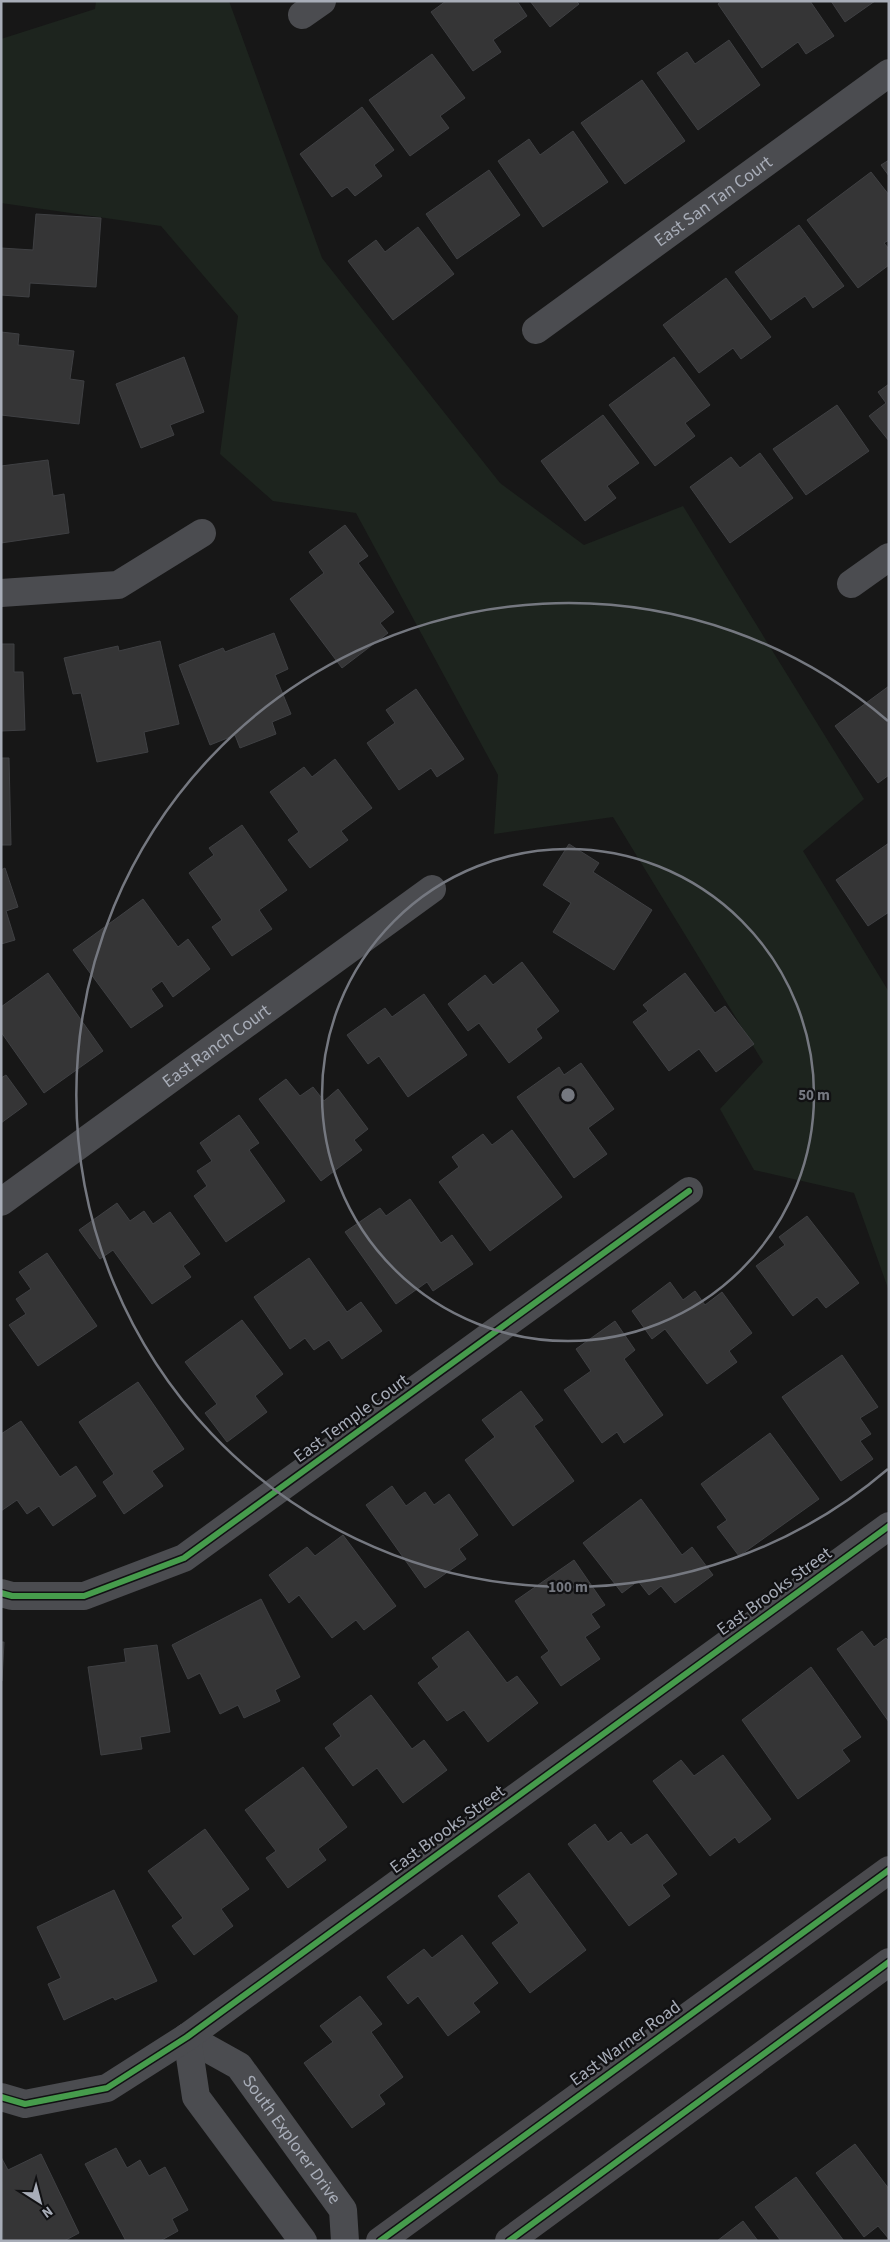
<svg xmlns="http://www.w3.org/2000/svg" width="890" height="2242" viewBox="0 0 890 2242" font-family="'Source Sans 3',sans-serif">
<rect width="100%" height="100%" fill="#171717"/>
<path fill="#1d241e" d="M96 1H229L322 258 500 483 584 545 683 506 864 799 803 851 889 992V1291L854 1193 754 1170 720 1109 763 1062 613 817 494 834 498 775 356 513 273 501 220 454 238 316 161 226 1 203V39L95 9Z"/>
<g fill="#353536" stroke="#3f4043">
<path d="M446 1H517L527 16 493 40 501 52 473 71 431 12Z"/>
<path d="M530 1H576L579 4 550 27Z"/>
<path d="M722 1H810L834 36 806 54 798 42 762 68 718 4Z"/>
<path d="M831 1H875L845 22Z"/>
<path d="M729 40 760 85 698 130 657 73 687 52 695 64Z"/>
<path d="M432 54 465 98 440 116 449 128 410 156 369 100Z"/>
<path d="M642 80 685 141 625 184 581 123Z"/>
<path d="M362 107 394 150 374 165 382 176 355 196 347 187 332 197 300 154Z"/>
<path d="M573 131 608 182 543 227 498 161 529 139 540 155Z"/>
<path d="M889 160V176L881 165Z"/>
<path d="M489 170 520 215 457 259 426 214Z"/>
<path d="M871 172 889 195V240L884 243 889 249V265L858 288 807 220Z"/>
<path d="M36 214 101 218 96 287 30 283 29 297 1 295V248L33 250Z"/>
<path d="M799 225 844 286 813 308 805 296 771 320 735 272Z"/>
<path d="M418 227 454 274 393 320 348 261 376 240 385 252Z"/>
<path d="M726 278 771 337 741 359 733 348 699 373 663 325Z"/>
<path d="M1 332 19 334 18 345 74 351 70 379 84 381 79 424 1 415Z"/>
<path d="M184 357 204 412 170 425 174 435 141 448 116 384Z"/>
<path d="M674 357 710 405 685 423 695 436 655 466 609 405Z"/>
<path d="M889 384V441L869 416 886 403 878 392Z"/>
<path d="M837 405 869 451 806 495 773 449Z"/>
<path d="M603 415 639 463 607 486 616 498 585 521 541 461Z"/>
<path d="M760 453 793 498 730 543 690 487 731 457 740 468Z"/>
<path d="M48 460 53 496 64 494 69 533 1 543V466Z"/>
<path d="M345 525 368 556 358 563 394 612 380 623 388 633 342 668 290 599 324 573 309 552Z"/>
<path d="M274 633 288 669 275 675 291 714 272 722 276 734 240 748 235 735 210 745 179 665 223 648 225 652Z"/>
<path d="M160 641 179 724 144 732 148 752 97 762 81 693 73 694 64 658 118 646 119 651Z"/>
<path d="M1 644H14V672H23L25 730 1 731Z"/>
<path d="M889 686V775L878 783 835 726Z"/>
<path d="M416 689 464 759 437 777 431 768 399 790 367 743 395 723 386 710Z"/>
<path d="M1 758H9L11 845H1Z"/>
<path d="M335 759 372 808 341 831 348 840 310 868 288 840 299 832 270 792 304 767 312 777Z"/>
<path d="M242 825 287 890 259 910 272 929 232 956 212 927 222 920 189 873 214 855 209 848Z"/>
<path d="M889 843V912L868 926 836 880Z"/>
<path d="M569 844 599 863 593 872 652 910 614 970 553 932 571 903 543 885Z"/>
<path d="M5 868 18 907 6 911 15 940 1 944V870Z"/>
<path d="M143 899 178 947 188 939 210 969 173 997 162 981 151 989 163 1006 131 1028 73 950Z"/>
<path d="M522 962 559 1011 536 1029 542 1038 509 1063 479 1023 468 1031 448 1004 485 975 493 985Z"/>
<path d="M48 973 103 1051 44 1093 1 1032V1007Z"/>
<path d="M685 973 715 1013 725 1006 754 1044 716 1072 699 1049 669 1071 633 1022 648 1011 643 1005Z"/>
<path d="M424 994 467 1055 408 1097 379 1056 368 1064 347 1035 385 1008 392 1017Z"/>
<path d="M581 1063 614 1109 588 1128 607 1154 574 1178 517 1097 559 1067 564 1075Z"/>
<path d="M6 1075 27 1104 1 1123V1078Z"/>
<path d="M286 1079 300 1096 313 1087 324 1101 338 1089 368 1129 354 1140 362 1150 321 1181 259 1099Z"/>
<path d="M239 1115 259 1143 249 1150 285 1201 226 1242 194 1196 207 1186 197 1171 212 1161 200 1143Z"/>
<path d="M512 1130 562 1197 490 1251 439 1182 459 1167 452 1157 483 1134 492 1145Z"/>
<path d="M410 1199 441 1243 452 1235 473 1264 433 1291 427 1282 396 1304 345 1232 380 1208 386 1216Z"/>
<path d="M117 1203 130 1221 144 1211 153 1224 170 1212 200 1254 183 1266 191 1277 152 1304 113 1250 100 1259 79 1230Z"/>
<path d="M807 1216 859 1283 826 1308 817 1297 793 1316 756 1266 785 1245 779 1237Z"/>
<path d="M47 1253 97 1326 38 1366 9 1325 26 1314 16 1299 31 1289 19 1272Z"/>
<path d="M309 1258 347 1312 361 1302 382 1331 342 1359 329 1340 314 1350 305 1338 290 1349 254 1297Z"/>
<path d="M670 1282 683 1300 695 1291 705 1305 722 1292 752 1333 729 1351 737 1362 707 1384 665 1329 652 1339 632 1311Z"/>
<path d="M242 1320 283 1374 255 1396 267 1412 227 1442 205 1413 217 1404 185 1362Z"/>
<path d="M615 1321 635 1350 624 1359 663 1415 624 1443 617 1432 602 1443 564 1390 591 1371 576 1349Z"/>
<path d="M842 1355 878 1407 860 1418 871 1434 860 1441 873 1459 841 1481 782 1397Z"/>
<path d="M138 1382 184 1449 152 1471 163 1486 124 1514 103 1482 114 1474 79 1422Z"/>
<path d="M521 1391 543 1420 534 1426 574 1481 513 1526 465 1460 495 1437 482 1420Z"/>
<path d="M21 1421 60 1477 76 1466 96 1496 53 1526 39 1506 27 1514 17 1500 1 1511V1434Z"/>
<path d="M770 1433 819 1499 739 1556 717 1527 727 1520 701 1484Z"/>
<path d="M392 1486 406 1506 425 1492 434 1505 449 1494 478 1535 459 1549 466 1559 425 1588 366 1505Z"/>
<path d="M641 1499 682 1555 692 1547 713 1575 675 1603 661 1586 649 1595 638 1581 622 1593 583 1543Z"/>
<path d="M343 1535 396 1606 364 1630 356 1620 332 1638 299 1595 289 1603 269 1575 307 1547 315 1556Z"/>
<path d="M574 1560 605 1605 591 1614 600 1627 585 1637 600 1659 561 1686 541 1657 549 1651 515 1601Z"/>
<path d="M261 1599 300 1677 275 1690 280 1701 244 1718 238 1705 220 1714 200 1673 188 1679 172 1645Z"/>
<path d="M468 1631 507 1683 517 1676 538 1703 488 1742 464 1710 447 1721 418 1683 439 1667 432 1658Z"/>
<path d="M862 1631 874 1647 886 1638 889 1641V1722L837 1649Z"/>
<path d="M1 1642H4L2 1681H1Z"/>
<path d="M157 1645 170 1732 140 1737 142 1749 101 1755 88 1667 126 1662 124 1649Z"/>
<path d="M811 1667 861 1737 842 1750 850 1761 798 1799 742 1720Z"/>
<path d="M371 1695 412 1749 424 1740 447 1770 403 1803 377 1768 353 1786 325 1748 341 1736 333 1724Z"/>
<path d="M723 1755 771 1819 739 1843 735 1837 710 1856 653 1781 681 1760 694 1776Z"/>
<path d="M303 1767 347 1827 318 1849 326 1860 288 1888 266 1858 276 1851 245 1810Z"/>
<path d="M595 1824 608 1842 621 1832 631 1845 647 1834 677 1874 662 1885 670 1896 629 1926 568 1844Z"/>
<path d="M205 1829 249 1889 221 1909 233 1926 194 1955 172 1926 183 1918 148 1871Z"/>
<path d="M529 1873 586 1950 530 1993 492 1943 519 1923 498 1896Z"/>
<path d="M114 1890 157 1981 115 2000 113 1997 64 2020 48 1984 61 1978 37 1927Z"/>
<path d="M462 1935 498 1983 473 2003 480 2012 448 2036 418 1996 408 2004 387 1977 424 1949 432 1958Z"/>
<path d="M360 1996 382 2024 371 2032 403 2077 379 2095 385 2104 352 2128 304 2063 333 2042 320 2026Z"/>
<path d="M855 2144 889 2189V2239L878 2226 864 2237 816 2173Z"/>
<path d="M116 2148 127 2168 140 2160 149 2176 165 2167 188 2210 172 2219 178 2231 160 2241H126L85 2164Z"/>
<path d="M41 2154 79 2233 64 2241H3L1 2157 8 2170Z"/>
<path d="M796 2177 844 2241H781L755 2207Z"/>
<path d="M743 2221 758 2241H717Z"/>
</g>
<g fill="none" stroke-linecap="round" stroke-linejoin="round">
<g stroke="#4b4c50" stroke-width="28">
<path d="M302 15 322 1"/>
<path id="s1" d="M536 330 889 73"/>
<path d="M851 584 889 557"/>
<path d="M1 593 118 585 202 533"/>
<path id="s2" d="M1 1202 432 889"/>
<path d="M1 1593 12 1596H84L184 1558 689 1191"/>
<path id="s3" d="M187 2037 239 2066 343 2210 345 2241"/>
<path d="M187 2037 196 2097 303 2241"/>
<path d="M1 2097 25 2104 107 2088 187 2037 889 1526"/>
</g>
<g stroke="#4a4a4e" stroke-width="28">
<path d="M380 2241 889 1870"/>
<path d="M509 2241 889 1962"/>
</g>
<defs>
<g id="cycleway">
<path d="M1 1593 12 1596H84L184 1558 689 1191"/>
<path d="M1 2097 25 2104 107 2088 187 2037 889 1526"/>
<path d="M380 2241 889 1870"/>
<path d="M509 2241 889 1962"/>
</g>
</defs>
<use href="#cycleway" stroke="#111113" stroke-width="9"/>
<use href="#cycleway" stroke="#469c4c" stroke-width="6"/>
</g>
<g fill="none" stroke="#757880" stroke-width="2.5">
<circle cx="568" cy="1095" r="246"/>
<path d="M888 1469A492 492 0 1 1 888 721"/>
</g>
<g text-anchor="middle" stroke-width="4.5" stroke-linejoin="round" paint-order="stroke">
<g font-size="18" fill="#a8adb8" stroke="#111113">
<text dy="6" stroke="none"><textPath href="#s1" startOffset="219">East San Tan Court</textPath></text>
<text dy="6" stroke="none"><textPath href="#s2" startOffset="266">East Ranch Court</textPath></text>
<text transform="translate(351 1418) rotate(-36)" y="6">East Temple Court</text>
<text transform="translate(774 1591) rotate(-36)" y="6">East Brooks Street</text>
<text transform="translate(447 1829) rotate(-36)" y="6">East Brooks Street</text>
<text transform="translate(625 2043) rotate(-36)" y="6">East Warner Road</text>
<text dy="6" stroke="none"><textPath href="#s3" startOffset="150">South Explorer Drive</textPath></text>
</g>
</g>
<circle cx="568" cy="1095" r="8" fill="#757880" stroke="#111113" stroke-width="2.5"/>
<g font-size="15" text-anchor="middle" font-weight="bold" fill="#757880" stroke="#111113" stroke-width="4.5" stroke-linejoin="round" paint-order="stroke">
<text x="814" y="1100">50 m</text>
<text x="568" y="1592">100 m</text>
</g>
<rect width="890" height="2242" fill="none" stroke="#a8adb8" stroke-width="5"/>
<g transform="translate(40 2202) rotate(144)" stroke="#111113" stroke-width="4" paint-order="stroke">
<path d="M0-4L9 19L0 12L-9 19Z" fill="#a8adb8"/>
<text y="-8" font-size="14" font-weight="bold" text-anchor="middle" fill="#a8adb8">N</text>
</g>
</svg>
